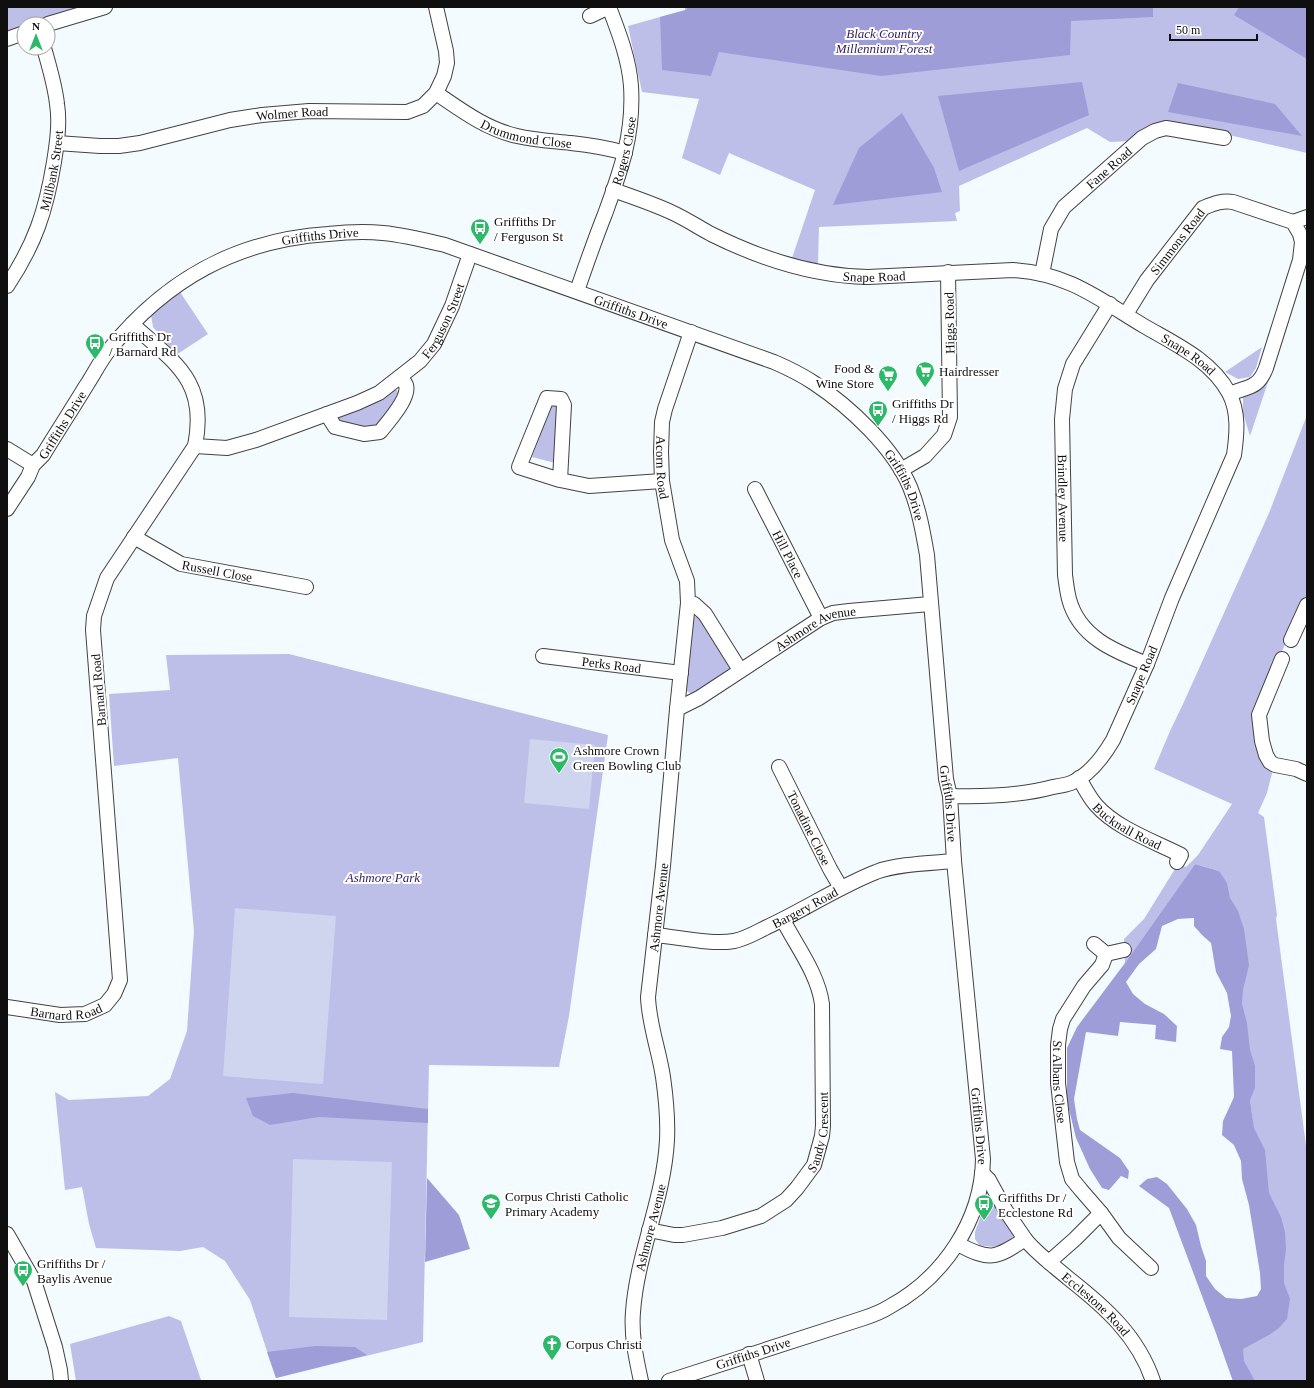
<svg xmlns="http://www.w3.org/2000/svg" width="1314" height="1388" viewBox="0 0 1314 1388" font-family="'Times New Roman',serif">
<rect width="100%" height="100%" fill="#f3fbfe"/>
<g fill="#bdbfe8">
<path d="M7 7H80L30 24H24V26L7 32Z"/>
<path d="M685 7H1307V153L1229 135 1161 124 1132 141 1110 142 1087 128 959 186 960 211 955 213 957 221 819 227 818 264 792 258 815 190 729 153 720 175 682 158 699 99 642 92 628 26 685 10Z"/>
<path d="M180 292 208 334 176 355 153 327 151 315Z"/>
<path d="M1262 347 1256 368 1250 377 1238 379 1225 372Z"/>
<path d="M1269 379 1250 436 1243 413V396Z"/>
<path d="M395 389 400 393 377 427 363 428 341 423 338 417Z"/>
<path d="M551 406H556L558 414 555 463 532 457Z"/>
<path d="M1307 415V599L1304 602 1279 658 1254 718 1273 769 1267 793 1258 813 1264 817 1277 915 1276 919 1307 1153V1381H1233L1217 1336 1279 1316 1219 871 1195 864 1125 963 1124 939 1144 919 1178 864 1186 867 1198 855 1232 804 1154 769 1170 731 1183 704 1269 513Z"/>
<path d="M696 616H702L732 667 727 672 694 695 685 690 692 620Z"/>
<path d="M289 654 608 735 569 1016 559 1067 429 1065 423 1342 276 1378 250 1300 225 1261 203 1247 180 1251 96 1248 89 1224 82 1187 65 1190 55 1092 69 1100 148 1096 170 1079 187 1031 194 931 178 758 114 766 109 694 170 690 166 655Z"/>
<path d="M990 1195 1015 1232C1008 1249 994 1248 979 1245L975 1239V1232L987 1199Z"/>
<path d="M169 1316 181 1321 201 1380 76 1381 70 1344Z"/>
</g>
<g fill="#9f9dd8">
<path d="M688 7H1153V17L1071 21 1070 55 881 76 719 52 711 76 662 70 660 17 686 10Z"/>
<path d="M1239 7H1307V59L1234 15Z"/>
<path d="M1082 82 1089 115 959 171 938 96Z"/>
<path d="M1178 83 1275 104 1302 136 1168 112Z"/>
<path d="M902 113 934 168 942 192 833 205 859 148Z"/>
<path d="M1195 864 1219 871 1227 883 1230 898 1238 911 1244 929 1249 965 1243 990 1242 1004 1247 1023 1250 1050 1255 1066V1088L1250 1100 1254 1128 1265 1150 1269 1193 1281 1217 1285 1232 1286 1249 1284 1265V1283L1290 1299 1287 1319 1279 1328 1269 1335 1243 1349 1244 1361 1255 1381H1233L1217 1336 1169 1208 1139 1186 1147 1179 1157 1177 1167 1184 1187 1209 1196 1225 1201 1246 1206 1261V1276L1215 1289 1226 1298 1241 1299 1257 1296 1261 1289 1260 1273 1249 1205 1242 1179 1241 1161 1234 1145 1222 1135 1223 1121 1234 1097 1232 1051 1220 1049 1222 1037 1229 1027 1231 1016 1227 993 1216 972 1211 943 1202 935 1194 926V918L1178 919 1162 926 1156 949 1139 964 1126 982 1133 994 1145 1004 1164 1014 1177 1026 1176 1042 1155 1039 1156 1025 1120 1022 1118 1036 1086 1032 1074 1099 1077 1119 1080 1130 1120 1158 1129 1171 1128 1179 1121 1176 1109 1190 1102 1188 1090 1169 1076 1138 1067 1101V1048L1077 1027 1125 963Z"/>
<path d="M293 1093 428 1109V1123L319 1117 270 1125 253 1116 246 1098Z"/>
<path d="M427 1178 459 1215 470 1249 425 1262Z"/>
<path d="M315 1346 355 1347 367 1355 276 1378 267 1352Z"/>
</g>
<g fill="#cfd4ef">
<path d="M530 739 595 745 589 809 524 803Z"/>
<path d="M235 908 336 916 323 1084 223 1076Z"/>
<path d="M293 1159 392 1162 387 1320 289 1317Z"/>
</g>
<g fill="none" stroke-linecap="round" stroke-linejoin="round">
<defs>
<g id="minor">
<path d="M590 16 609 7"/>
<path d="M48 24 105 7"/>
<path d="M7 39 24 33"/>
<path id="s1" d="M436 93C461 110 486 129 517 136 534 140 553 141 571 143 590 145 608 148 625 153"/>
<path id="s2" d="M57 143 100 146H119L140 143 230 120 262 115 309 111 407 112 423 106 436 93 444 76 447 63 446 51 436 7"/>
<path id="s3" d="M613 190C633 197 654 204 673 213 686 219 698 227 711 234 759 258 813 276 868 277L1013 270C1068 273 1099 299 1144 326 1175 344 1211 360 1229 393 1239 412 1237 434 1234 455L1172 598 1147 664 1113 740C1103 757 1090 775 1071 783 1066 785 1059 786 1053 787 1023 795 982 797 950 796"/>
<path d="M1293 222 1307 217"/>
<path id="s4" d="M1042 274 1051 229 1064 207 1142 138 1155 131 1166 128 1224 138"/>
<path id="s5" d="M7 286C35 244 46 211 54 162 57 143 60 123 57 104 55 85 49 66 44 48"/>
<path id="s6" d="M577 291C586 265 595 239 605 214 621 170 634 134 631 86 629 59 619 33 609 7"/>
<path id="s7" d="M1110 304 1073 364 1065 389 1062 419 1065 575C1066 583 1067 591 1069 599 1079 637 1114 651 1147 664"/>
<path id="s8" d="M1126 314 1147 280 1203 208C1213 204 1222 200 1233 202L1293 222 1300 234 1302 242 1300 260 1266 368C1258 389 1248 386 1230 394"/>
<path id="s9" d="M691 332 665 409 662 422 661 452 662 481 672 540 687 581 688 603 694 604 705 614 740 670"/>
<path d="M327 414 335 427 364 434 380 432C388 422 410 398 406 385 405 382 402 380 400 377"/>
<path id="s10" d="M195 446 227 448 256 440 357 403 379 393 420 361 434 344 452 306 470 254"/>
<path d="M7 449 33 465"/>
<path d="M901 470 925 456 944 435 950 417 948 272"/>
<path d="M560 480 564 405 561 399 547 398 519 467 560 480 589 486 662 481"/>
<path id="s11" d="M755 489 821 618"/>
<path id="s12" d="M7 509 28 477 33 465 43 455C57 432 72 409 86 386 94 374 100 361 109 350 166 279 237 240 328 234 346 232 365 231 383 233 404 235 424 240 445 245L774 362C788 368 802 375 814 383 850 407 893 447 910 487 919 509 923 532 927 555L946 779 950 796 954 861 983 1159C982 1221 943 1278 889 1307 881 1312 873 1315 864 1318L669 1381"/>
<path id="s13" d="M134 537 181 564 306 587"/>
<path d="M1291 640 1307 605"/>
<path id="s14" d="M543 656 681 673"/>
<path d="M1282 659 1259 715 1262 741 1266 755 1270 762 1275 765 1296 769 1307 774"/>
<path d="M677 709 688 603"/>
<path id="s15" d="M779 767 830 869 841 888"/>
<path id="s16" d="M1079 778C1084 787 1089 797 1096 805 1116 828 1153 841 1181 855L1177 862"/>
<path id="s17" d="M655 935C678 937 711 945 734 941 745 939 757 932 767 927 804 910 838 887 876 872 895 864 932 863 954 861"/>
<path d="M1094 944 1106 954 1124 950"/>
<path id="s18" d="M1106 954 1102 965 1084 986 1063 1019 1060 1029 1058 1045V1083L1067 1162 1072 1179 1081 1190 1101 1213 1119 1238 1151 1268"/>
<path id="s19" d="M7 1007 60 1015 85 1014 105 1005 114 994 120 980 93 630 94 616 107 578 195 446C208 381 175 363 132 324"/>
<path d="M982 1173 989 1180 1006 1211 1025 1239"/>
<path id="s20" d="M649 1230 674 1235H683L722 1228 761 1216 786 1200 797 1188 814 1165 822 1136 823 1126 822 1004C818 974 797 947 783 920"/>
<path d="M7 1234 34 1281 55 1347 60 1370 61 1381"/>
<path id="s21" d="M958 1244C989 1261 996 1259 1025 1239 1037 1254 1053 1265 1068 1278 1105 1307 1138 1336 1153 1381"/>
<path d="M1049 1262 1075 1239 1101 1213"/>
<path d="M749 1354 757 1381"/>
<path id="s22" d="M641 1381C636 1358 631 1335 633 1312 637 1254 664 1199 667 1140 668 1119 666 1098 663 1077 659 1050 649 1025 648 997L663 866 677 709 699 698 821 618 833 613 849 611 930 604"/>
</g>
</defs>
<use href="#minor" stroke="#424242" stroke-width="16"/>
<use href="#minor" stroke="#fff" stroke-width="14"/>
</g>
<defs>
<symbol id="bus-pin" viewBox="-11 -11 22 30"><path d="M0 17L-7.5 6A9.5 9.5 0 1 1 7.5 6Z" fill="#2eb96a" stroke="#fff"/><path d="M-5-6H5V4H4V6H2V4H-2V6H-4V4H-5ZM-3.5-4V0h7V-4ZM-3.5 1.2v1.5H-2V1.2ZM2 1.2v1.5H3.5V1.2Z" fill="#fff"/></symbol>
<symbol id="supermarket-pin" viewBox="-11 -11 22 30"><path d="M0 17L-7.5 6A9.5 9.5 0 1 1 7.5 6Z" fill="#2eb96a" stroke="#fff"/><path d="M-6-5.5h2.5l.6 2H6L4.5 2H-2.5L-4.4-4H-6ZM-1.5 3.2a1.3 1.3 0 1 0 .1 0ZM3 3.2a1.3 1.3 0 1 0 .1 0Z" fill="#fff"/></symbol>
<symbol id="stadium-pin" viewBox="-11 -11 22 30"><path d="M0 17L-7.5 6A9.5 9.5 0 1 1 7.5 6Z" fill="#2eb96a" stroke="#fff"/><path d="M0-5a6.5 5 0 1 0 0 10a6.5 5 0 1 0 0-10ZM-3.5-1.8h7v3.6h-7Z" fill="#fff"/></symbol>
<symbol id="school-pin" viewBox="-11 -11 22 30"><path d="M0 17L-7.5 6A9.5 9.5 0 1 1 7.5 6Z" fill="#2eb96a" stroke="#fff"/><path d="M0-5L7-2L0 1L-7-2ZM-4 1L0 2.5L4 1V4Q0 6-4 4Z" fill="#fff"/></symbol>
<symbol id="church-pin" viewBox="-11 -11 22 30"><path d="M0 17L-7.5 6A9.5 9.5 0 1 1 7.5 6Z" fill="#2eb96a" stroke="#fff"/><path d="M-1.2-6h2.4v3.5h3.3v2.4h-3.3V6h-2.4V-.1h-3.3v-2.4h3.3Z" fill="#fff"/></symbol>
</defs>
<g fill-rule="evenodd">
<use href="#bus-pin" x="469" y="217" width="22" height="30"/>
<use href="#bus-pin" x="84" y="332" width="22" height="30"/>
<use href="#supermarket-pin" x="914" y="360" width="22" height="30"/>
<use href="#supermarket-pin" x="877" y="364" width="22" height="30"/>
<use href="#bus-pin" x="867" y="399" width="22" height="30"/>
<use href="#stadium-pin" x="548" y="746" width="22" height="30"/>
<use href="#school-pin" x="480" y="1192" width="22" height="30"/>
<use href="#bus-pin" x="973" y="1193" width="22" height="30"/>
<use href="#bus-pin" x="12" y="1259" width="22" height="30"/>
<use href="#church-pin" x="541" y="1333" width="22" height="30"/>
</g>
<g text-anchor="middle" stroke-width="4" stroke-linejoin="round" paint-order="stroke">
<g font-size="13" font-style="italic" fill="#352265" stroke="#fff">
<text x="884" y="38">Black Country<tspan x="884" dy="15">Millennium Forest</tspan></text>
<text x="383" y="882">Ashmore Park</text>
</g>
<g font-size="13" fill="#0f0f0f" stroke="#fff">
<text dy="5" stroke="none"><textPath href="#s2" startOffset="239">Wolmer Road</textPath></text>
<text dy="5" stroke="none"><textPath href="#s1" startOffset="101">Drummond Close</textPath></text>
<text dy="5" stroke="none"><textPath href="#s6" startOffset="148">Rogers Close</textPath></text>
<text dy="5" stroke="none"><textPath href="#s4" startOffset="131">Fane Road</textPath></text>
<text dy="5" stroke="none"><textPath href="#s5" startOffset="125">Millbank Street</textPath></text>
<text dy="5" stroke="none"><textPath href="#s12" startOffset="437">Griffiths Drive</textPath></text>
<text dy="5" stroke="none"><textPath href="#s8" startOffset="89">Simmons Road</textPath></text>
<text dy="5" stroke="none"><textPath href="#s3" startOffset="278">Snape Road</textPath></text>
<text dy="5" stroke="none"><textPath href="#s12" startOffset="761">Griffiths Drive</textPath></text>
<text dy="5" stroke="none"><textPath href="#s10" startOffset="293">Ferguson Street</textPath></text>
<text transform="translate(949 323) rotate(-91)" y="5">Higgs Road</text>
<text dy="5" stroke="none"><textPath href="#s3" startOffset="614">Snape Road</textPath></text>
<text dy="5" stroke="none"><textPath href="#s12" startOffset="101">Griffiths Drive</textPath></text>
<text dy="5" stroke="none"><textPath href="#s9" startOffset="140">Acorn Road</textPath></text>
<text dy="5" stroke="none"><textPath href="#s12" startOffset="1097">Griffiths Drive</textPath></text>
<text dy="5" stroke="none"><textPath href="#s7" startOffset="206">Brindley Avenue</textPath></text>
<text dy="5" stroke="none"><textPath href="#s11" startOffset="73">Hill Place</textPath></text>
<text dy="5" stroke="none"><textPath href="#s13" startOffset="91">Russell Close</textPath></text>
<text dy="5" stroke="none"><textPath href="#s22" startOffset="841">Ashmore Avenue</textPath></text>
<text dy="5" stroke="none"><textPath href="#s14" startOffset="69">Perks Road</textPath></text>
<text transform="translate(1141 675) rotate(-67)" y="5">Snape Road</text>
<text transform="translate(98 690) rotate(-95)" y="5">Barnard Road</text>
<text dy="5" stroke="none"><textPath href="#s12" startOffset="1421">Griffiths Drive</textPath></text>
<text dy="5" stroke="none"><textPath href="#s16" startOffset="70">Bucknall Road</textPath></text>
<text dy="5" stroke="none"><textPath href="#s15" startOffset="68">Tonadine Close</textPath></text>
<text dy="5" stroke="none"><textPath href="#s22" startOffset="480">Ashmore Avenue</textPath></text>
<text dy="5" stroke="none"><textPath href="#s17" startOffset="158">Bargery Road</textPath></text>
<text dy="5" stroke="none"><textPath href="#s19" startOffset="60">Barnard Road</textPath></text>
<text dy="5" stroke="none"><textPath href="#s18" startOffset="142">St Albans Close</textPath></text>
<text dy="5" stroke="none"><textPath href="#s12" startOffset="1745">Griffiths Drive</textPath></text>
<text dy="5" stroke="none"><textPath href="#s20" startOffset="223">Sandy Crescent</textPath></text>
<text dy="5" stroke="none"><textPath href="#s22" startOffset="156">Ashmore Avenue</textPath></text>
<text dy="5" stroke="none"><textPath href="#s21" startOffset="170">Ecclestone Road</textPath></text>
<text transform="translate(753 1353) rotate(-18)" y="5">Griffiths Drive</text>
</g>
<g font-size="13" fill="#0f0f0f" stroke="#fff" text-anchor="start">
<text x="494" y="226">Griffiths Dr<tspan x="494" dy="15">/ Ferguson St</tspan></text>
<text x="109" y="341">Griffiths Dr<tspan x="109" dy="15">/ Barnard Rd</tspan></text>
<text x="874" y="373" text-anchor="end">Food &amp;<tspan x="874" dy="15">Wine Store</tspan></text>
<text x="939" y="376">Hairdresser</text>
<text x="892" y="408">Griffiths Dr<tspan x="892" dy="15">/ Higgs Rd</tspan></text>
<text x="573" y="755">Ashmore Crown<tspan x="573" dy="15">Green Bowling Club</tspan></text>
<text x="505" y="1201">Corpus Christi Catholic<tspan x="505" dy="15">Primary Academy</tspan></text>
<text x="998" y="1202">Griffiths Dr /<tspan x="998" dy="15">Ecclestone Rd</tspan></text>
<text x="37" y="1268">Griffiths Dr /<tspan x="37" dy="15">Baylis Avenue</tspan></text>
<text x="566" y="1349">Corpus Christi</text>
</g>
</g>
<rect width="1314" height="1388" fill="none" stroke="#0f0f0f" stroke-width="16"/>
<g transform="translate(36 36)"><circle r="19" fill="#ffffff" stroke="#9f9f9f"/>
<path d="M0-3L7 15L0 10L-7 15Z" fill="#2eb96a"/>
<text y="-6" font-size="11" font-weight="bold" text-anchor="middle" fill="#0f0f0f">N</text>
</g>
<path d="M1170 34v6h87v-6" fill="none" stroke="#0f0f0f" stroke-width="2"/>
<text x="1176" y="34" font-size="12" fill="#0f0f0f" stroke="#ffffff" stroke-width="3" paint-order="stroke">50 m</text>
</svg>
